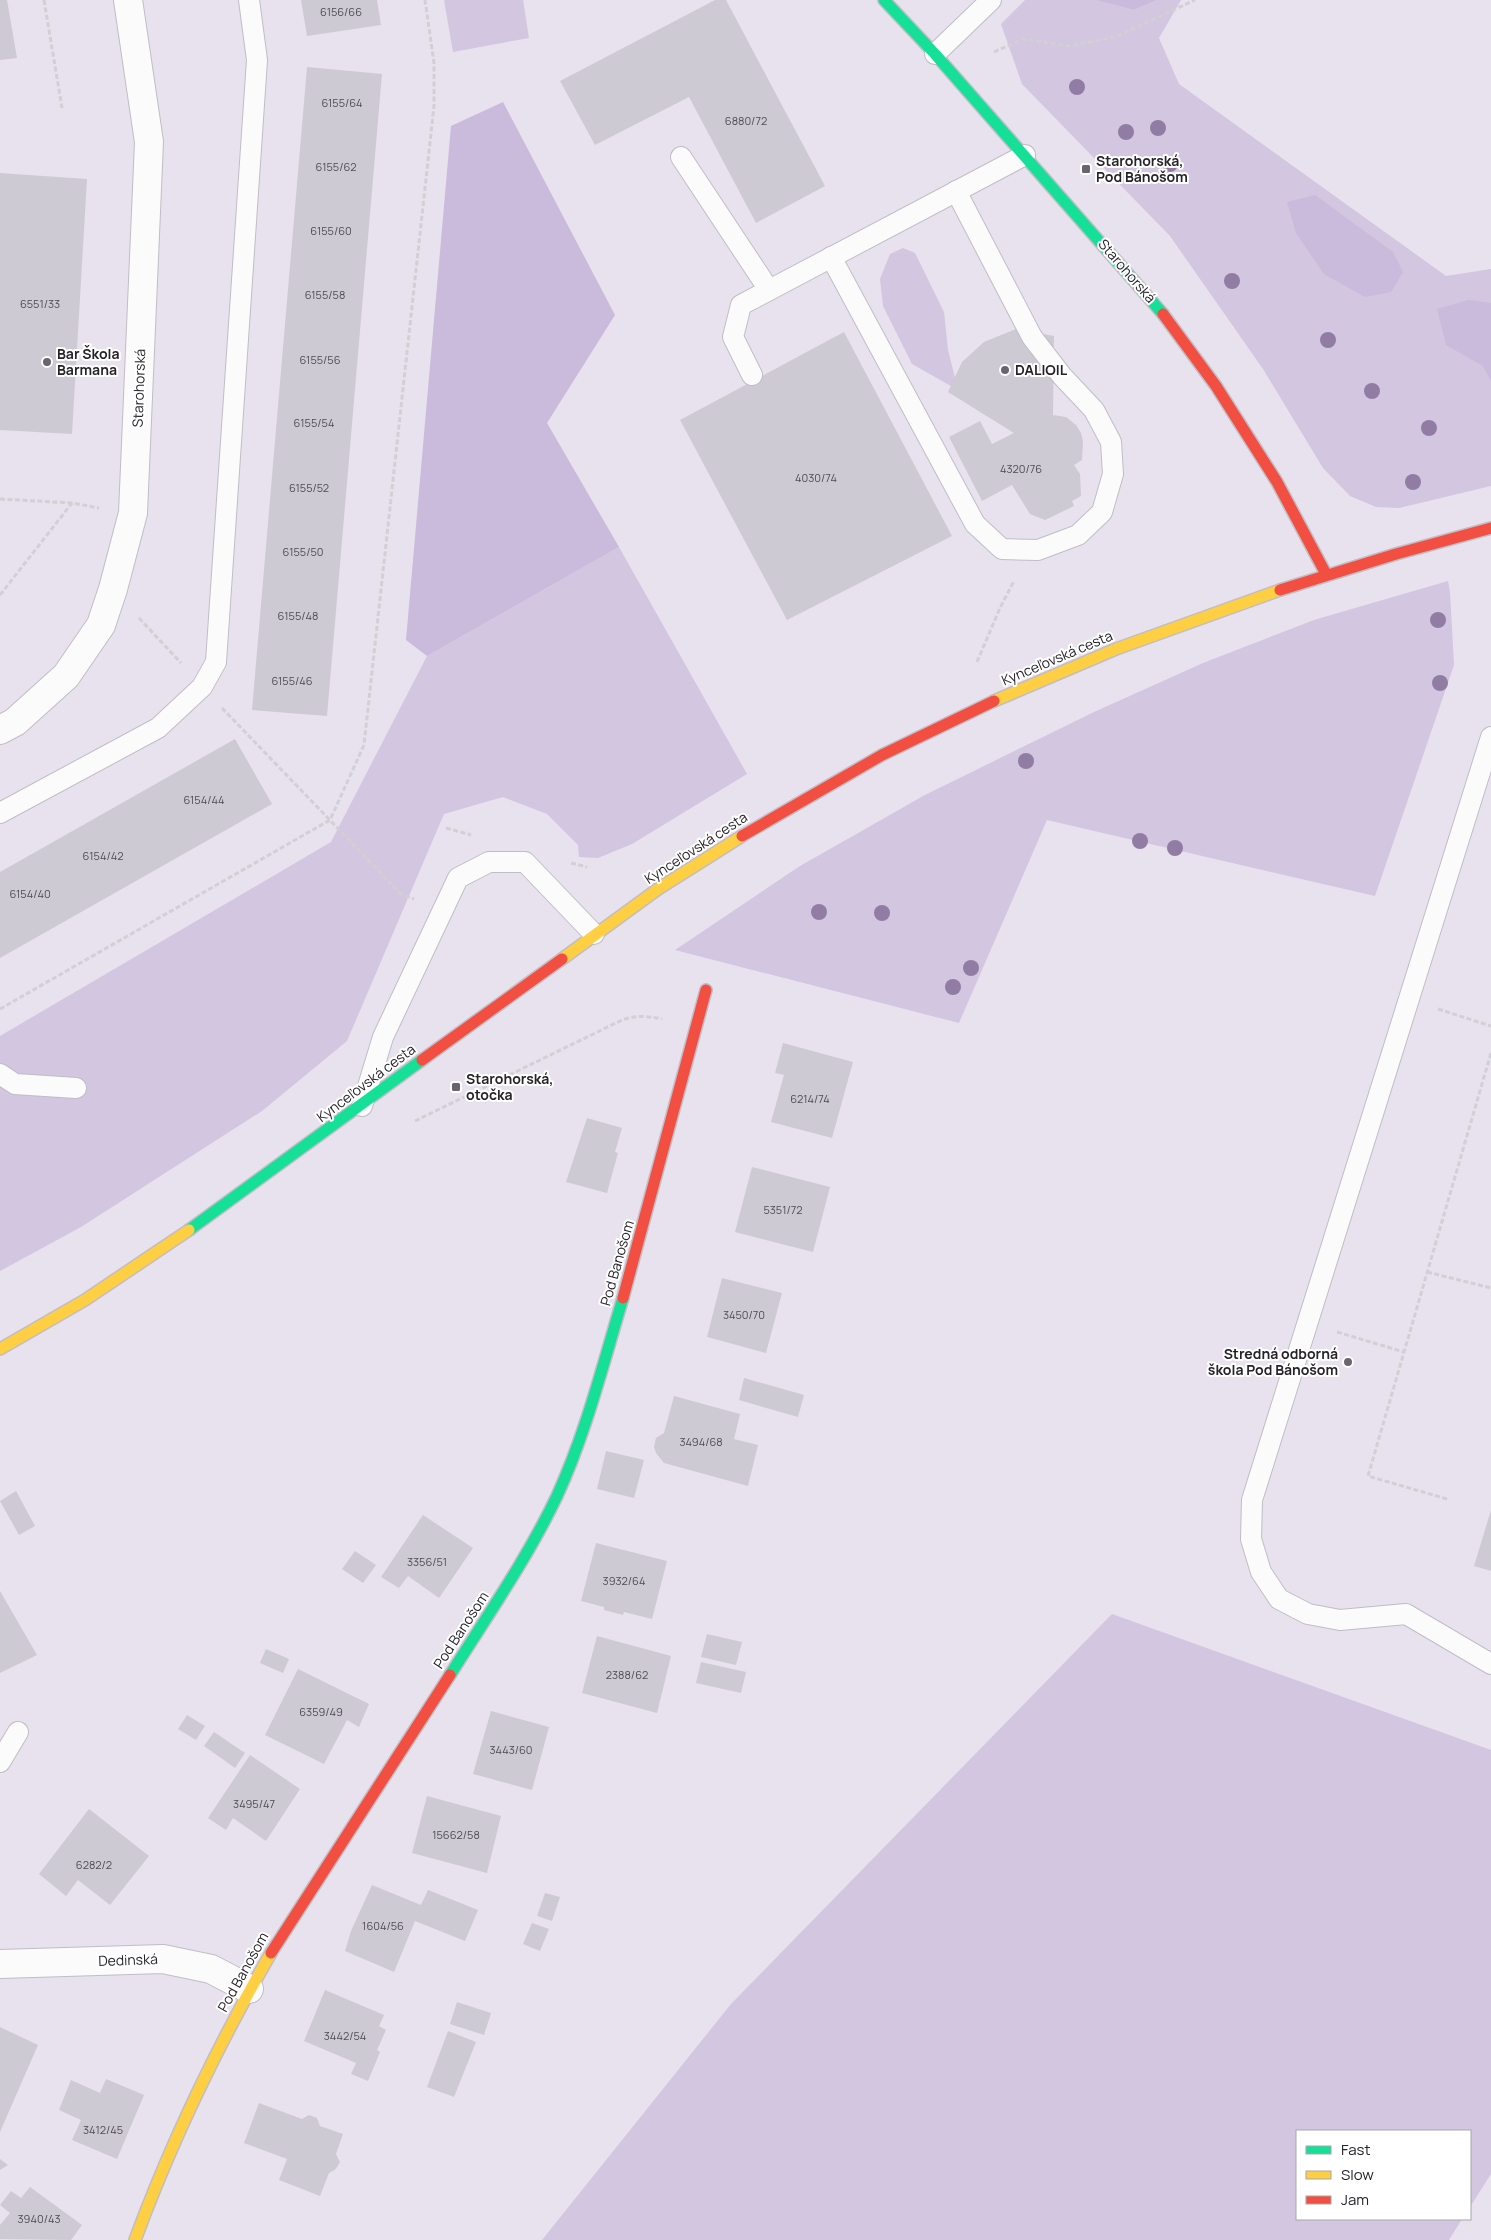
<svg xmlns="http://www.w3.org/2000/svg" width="1491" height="2240" viewBox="0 0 1491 2240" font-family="Manrope,sans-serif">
<rect width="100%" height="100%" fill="#e7e2ed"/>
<g fill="#d2c6e0">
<path d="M444 0H523L529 38 453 52Z"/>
<path d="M1025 0H1095L1134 10 1157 0H1181L1159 38 1179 84 1446 276 1491 269V486L1399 508 1376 507 1350 496 1323 468 1263 369 1170 236 1022 84 1001 24Z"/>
<path d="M903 248 915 253 944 312 948 350 958 390 912 364 883 306 880 279 890 254Z"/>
<path d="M619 547 747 774 632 844 598 858 579 857 578 845 547 814 503 797 444 814 347 1041 262 1111 81 1227 0 1271V1036L331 842 427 656Z"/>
<path d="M1448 581 1450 592 1454 665 1375 896 1047 820 959 1023 675 950 800 866 925 795 1094 712 1203 663 1314 620Z"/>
<path d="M1112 1614 1491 1750V2174L1470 2207V2131H1297V2219H1462L1449 2240H542L731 2004Z"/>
</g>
<g fill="#cabadc">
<path d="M1095 0H1157L1134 10Z"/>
<path d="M503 102 615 315 547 423 619 547 427 656 406 640 451 126Z"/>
<path d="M1315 195 1393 252 1403 272 1391 292 1365 297 1324 274 1296 233 1287 202Z"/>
<path d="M1468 300 1491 303V381L1483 366 1446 345 1437 309Z"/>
</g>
<g fill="#cecad3">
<path d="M0 0H7L17 58 0 60Z"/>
<path d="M301 0H377L381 25 307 36Z"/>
<path d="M715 0H726L825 186 756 223 689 97 595 145 560 81Z"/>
<path d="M307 67 382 74 327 716 252 710Z"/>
<path d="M0 173 87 179 72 434 0 430Z"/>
<path d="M1016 329 1054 336 1053 415 1066 417 1076 425 1081 433 1083 441 1082 460 1074 465 1080 474 1081 496 1072 501 1074 506 1045 520 1030 514 1012 485 982 501 949 437 980 421 992 444 1014 433 948 392 962 362 984 342Z"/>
<path d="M844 332 952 536 787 620 680 420Z"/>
<path d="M235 739 272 804 0 958V872Z"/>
<path d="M783 1043 853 1062 832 1138 771 1122 784 1075 775 1073Z"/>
<path d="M587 1118 622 1128 615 1152 618 1153 607 1193 566 1182Z"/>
<path d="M752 1167 830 1187 813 1252 735 1232Z"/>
<path d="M722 1278 782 1293 766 1353 707 1337Z"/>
<path d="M744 1378 804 1395 798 1417 739 1400Z"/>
<path d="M674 1396 740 1414 734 1439 758 1445 748 1486 664 1463 656 1453 654 1447 656 1438 664 1433Z"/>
<path d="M606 1451 644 1460 634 1498 597 1489Z"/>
<path d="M16 1491 35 1526 19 1535 0 1501Z"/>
<path d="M1491 1510V1571L1474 1566Z"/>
<path d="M423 1515 473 1548 439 1598 408 1576 399 1588 381 1577Z"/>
<path d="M596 1543 667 1561 652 1619 624 1612 623 1615 604 1610V1607L581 1601Z"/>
<path d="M355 1551 376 1565 363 1583 342 1569Z"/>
<path d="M0 1591 37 1655 0 1673Z"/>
<path d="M707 1634 742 1642 736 1665 701 1657Z"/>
<path d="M597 1636 671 1656 657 1713 582 1693Z"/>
<path d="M266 1649 289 1659 283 1673 260 1663Z"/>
<path d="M701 1662 746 1672 741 1693 696 1683Z"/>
<path d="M298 1669 369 1704 359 1727 347 1720 324 1764 265 1735Z"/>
<path d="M491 1711 549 1727 532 1790 473 1774Z"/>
<path d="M187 1715 205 1726 196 1740 178 1729Z"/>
<path d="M214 1732 245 1753 235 1768 204 1746Z"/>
<path d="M250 1755 300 1789 266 1841 233 1818 226 1830 208 1818Z"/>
<path d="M427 1796 501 1816 487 1873 412 1853Z"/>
<path d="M89 1809 149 1856 110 1905 78 1880 66 1896 39 1874Z"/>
<path d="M372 1885 421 1905 428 1890 478 1910 465 1941 415 1921 394 1972 345 1951 351 1931Z"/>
<path d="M545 1893 560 1897 552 1921 537 1916Z"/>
<path d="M532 1923 549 1929 540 1951 523 1944Z"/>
<path d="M325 1990 384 2015 379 2026 386 2030 377 2050 380 2052 368 2081 351 2074 356 2063 304 2041Z"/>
<path d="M457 2002 491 2013 484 2035 450 2024Z"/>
<path d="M0 2027 38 2045 0 2132Z"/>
<path d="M448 2031 476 2042 454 2097 427 2087Z"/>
<path d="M106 2079 144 2095 117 2159 72 2140 81 2120 59 2110 71 2080 100 2093Z"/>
<path d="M259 2103 302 2119 309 2115 317 2118 320 2126 343 2134 336 2154 340 2162 336 2169 329 2173 320 2196 279 2180 287 2159 244 2143Z"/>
<path d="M0 2159 8 2165 0 2170Z"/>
<path d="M30 2187 82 2225 71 2240 0 2239V2225L10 2213 0 2205 11 2191 21 2198Z"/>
</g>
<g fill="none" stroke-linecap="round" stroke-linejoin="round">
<defs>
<g id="lane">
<path d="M935 54 991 0"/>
<path d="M681 157 769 290"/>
<path d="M831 257 975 524 1002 549 1038 550 1078 535 1102 512 1113 474 1111 442 1094 410 1062 376 1032 337 956 191"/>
<path d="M752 375 733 337 741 305 1025 155"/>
<path d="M1491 737 1252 1500 1251 1539 1261 1572 1279 1599 1308 1614 1340 1620 1406 1614 1491 1664"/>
<path d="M0 813 158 728 202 687 216 662 257 60 249 0"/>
<path d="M0 1074 15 1084 76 1088"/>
<path d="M362 1106 383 1037 458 878 489 862H525L594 934"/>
<path d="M0 1762 18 1732"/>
</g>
<g id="street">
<path d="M0 730 15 722 66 676 101 625 113 589 133 513 149 142 128 0"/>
<path d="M0 1964 163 1959 211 1969 249 1989"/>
</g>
<g id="fast">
<path d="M884 0 935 54 1163 314"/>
<path d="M189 1230 422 1060"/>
<path d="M450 1675C487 1616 527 1559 557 1496 586 1433 603 1364 623 1298"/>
</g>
<g id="slow">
<path d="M994 701 1116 649 1280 590"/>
<path d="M562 959 658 889 742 836"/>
<path d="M0 1349 85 1300 189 1230"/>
<path d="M135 2240C172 2140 218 2045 271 1953"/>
</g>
<g id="jam">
<path d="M1163 314 1216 386 1277 482 1326 574"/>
<path d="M1280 590 1396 554 1491 528"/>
<path d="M742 836 882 755 994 701"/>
<path d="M422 1060 562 959"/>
<path d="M623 1298 706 990"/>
<path d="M271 1953 450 1675"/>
</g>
</defs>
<use href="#lane" stroke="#c1bdc5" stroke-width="22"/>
<use href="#street" stroke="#c1bdc5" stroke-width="30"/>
<use href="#fast" stroke="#c1bdc5" stroke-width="14"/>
<use href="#slow" stroke="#c1bdc5" stroke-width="14"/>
<use href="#jam" stroke="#c1bdc5" stroke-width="14"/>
<g stroke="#d1d0d3" stroke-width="3" stroke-dasharray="5 2.5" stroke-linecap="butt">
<path d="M44 0 62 108"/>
<path d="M994 52 1023 39 1069 46 1115 37 1195 0"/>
<path d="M0 499 72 503 99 508"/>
<path d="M0 595 72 503"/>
<path d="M139 618 181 663"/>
<path d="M977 662 1000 608 1014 581"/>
<path d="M222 708 401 894 414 899"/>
<path d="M446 828 471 835"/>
<path d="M571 863 587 867"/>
<path d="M0 1009 330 820 364 745 434 106V63L425 0"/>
<path d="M1438 1009 1491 1026"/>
<path d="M415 1121 622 1020C636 1015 648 1016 662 1019"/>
<path d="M1427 1272 1491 1288"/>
<path d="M1337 1332 1404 1352"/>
<path d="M1447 1499 1368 1476 1491 1053"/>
</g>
<use href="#lane" stroke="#fbfbfc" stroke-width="20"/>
<use href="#street" stroke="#fbfbfc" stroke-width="28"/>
<use href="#fast" stroke="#16e098" stroke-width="11"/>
<use href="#slow" stroke="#ffcf43" stroke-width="11"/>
<use href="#jam" stroke="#f24e42" stroke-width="11"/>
</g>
<g fill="#917ca4">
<circle cx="1077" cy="87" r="8"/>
<circle cx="1158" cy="128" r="8"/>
<circle cx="1126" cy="132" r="8"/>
<circle cx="1170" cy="164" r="8"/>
<circle cx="1232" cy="281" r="8"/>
<circle cx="1328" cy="340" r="8"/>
<circle cx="1372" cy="391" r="8"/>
<circle cx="1429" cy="428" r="8"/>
<circle cx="1413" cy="482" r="8"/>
<circle cx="1438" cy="620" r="8"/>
<circle cx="1440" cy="683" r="8"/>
<circle cx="1026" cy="761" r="8"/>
<circle cx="1140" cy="841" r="8"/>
<circle cx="1175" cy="848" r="8"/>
<circle cx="819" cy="912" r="8"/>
<circle cx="882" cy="913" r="8"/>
<circle cx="971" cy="968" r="8"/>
<circle cx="953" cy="987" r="8"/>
</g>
<g fill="#69656e" stroke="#fff" stroke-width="2">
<rect x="1081" y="164" width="10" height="10" rx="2.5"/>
<circle cx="47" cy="362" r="5"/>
<circle cx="1005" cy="370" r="5"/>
<rect x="451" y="1082" width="10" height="10" rx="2.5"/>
<circle cx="1348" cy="1362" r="5"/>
</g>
<g text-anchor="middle" stroke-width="4" stroke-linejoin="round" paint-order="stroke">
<g font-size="11" fill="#4f4c54">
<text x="341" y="16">6156/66</text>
<text x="342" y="107">6155/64</text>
<text x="746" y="125">6880/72</text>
<text x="336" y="171">6155/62</text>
<text x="331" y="235">6155/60</text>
<text x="325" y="299">6155/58</text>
<text x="40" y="308">6551/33</text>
<text x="320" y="364">6155/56</text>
<text x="314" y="427">6155/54</text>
<text x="1021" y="473">4320/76</text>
<text x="816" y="482">4030/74</text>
<text x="309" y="492">6155/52</text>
<text x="303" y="556">6155/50</text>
<text x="298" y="620">6155/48</text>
<text x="292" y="685">6155/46</text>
<text x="204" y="804">6154/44</text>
<text x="103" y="860">6154/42</text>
<text x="30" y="898">6154/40</text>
<text x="810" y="1103">6214/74</text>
<text x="783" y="1214">5351/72</text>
<text x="744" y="1319">3450/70</text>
<text x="701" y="1446">3494/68</text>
<text x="427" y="1566">3356/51</text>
<text x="624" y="1585">3932/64</text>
<text x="627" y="1679">2388/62</text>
<text x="321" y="1716">6359/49</text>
<text x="511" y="1754">3443/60</text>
<text x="254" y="1808">3495/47</text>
<text x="456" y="1839">15662/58</text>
<text x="94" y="1869">6282/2</text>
<text x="383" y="1930">1604/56</text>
<text x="345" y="2040">3442/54</text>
<text x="103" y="2134">3412/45</text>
<text x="39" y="2223">3940/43</text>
</g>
<g font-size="14" font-weight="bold" fill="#252229" stroke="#fff" text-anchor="start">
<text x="1096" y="166">Starohorská,<tspan x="1096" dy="16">Pod Bánošom</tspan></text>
<text x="57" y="359">Bar Škola<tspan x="57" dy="16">Barmana</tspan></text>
<text x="1015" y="375">DALIOIL</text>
<text x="466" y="1084">Starohorská,<tspan x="466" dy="16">otočka</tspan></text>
<text x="1338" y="1359" text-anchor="end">Stredná odborná<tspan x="1338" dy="16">škola Pod Bánošom</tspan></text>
</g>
<g font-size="14" fill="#252229" stroke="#fff">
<text transform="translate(1127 271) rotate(49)" y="5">Starohorská</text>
<text transform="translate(139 388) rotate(-88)" y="5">Starohorská</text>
<text transform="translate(1057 658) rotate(-23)" y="5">Kynceľovská cesta</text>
<text transform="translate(696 848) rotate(-33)" y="5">Kynceľovská cesta</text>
<text transform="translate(366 1083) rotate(-37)" y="5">Kynceľovská cesta</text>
<text transform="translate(617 1263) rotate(-74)" y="5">Pod Banošom</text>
<text transform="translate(461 1630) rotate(-57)" y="5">Pod Banošom</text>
<text transform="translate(128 1960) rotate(-2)" y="5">Dedinská</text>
<text transform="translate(243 1972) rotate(-61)" y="5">Pod Banošom</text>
</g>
</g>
<rect x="1296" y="2130" width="175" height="90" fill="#ffffff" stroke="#a8a7a9"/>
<rect x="1306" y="2146" width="25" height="8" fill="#16e098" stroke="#a8a7a9"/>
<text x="1341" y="2155" font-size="15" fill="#252229">Fast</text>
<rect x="1306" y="2171" width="25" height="8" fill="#ffcf43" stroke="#a8a7a9"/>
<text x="1341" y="2180" font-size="15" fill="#252229">Slow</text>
<rect x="1306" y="2196" width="25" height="8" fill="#f24e42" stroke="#a8a7a9"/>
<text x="1341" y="2205" font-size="15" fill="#252229">Jam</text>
</svg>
